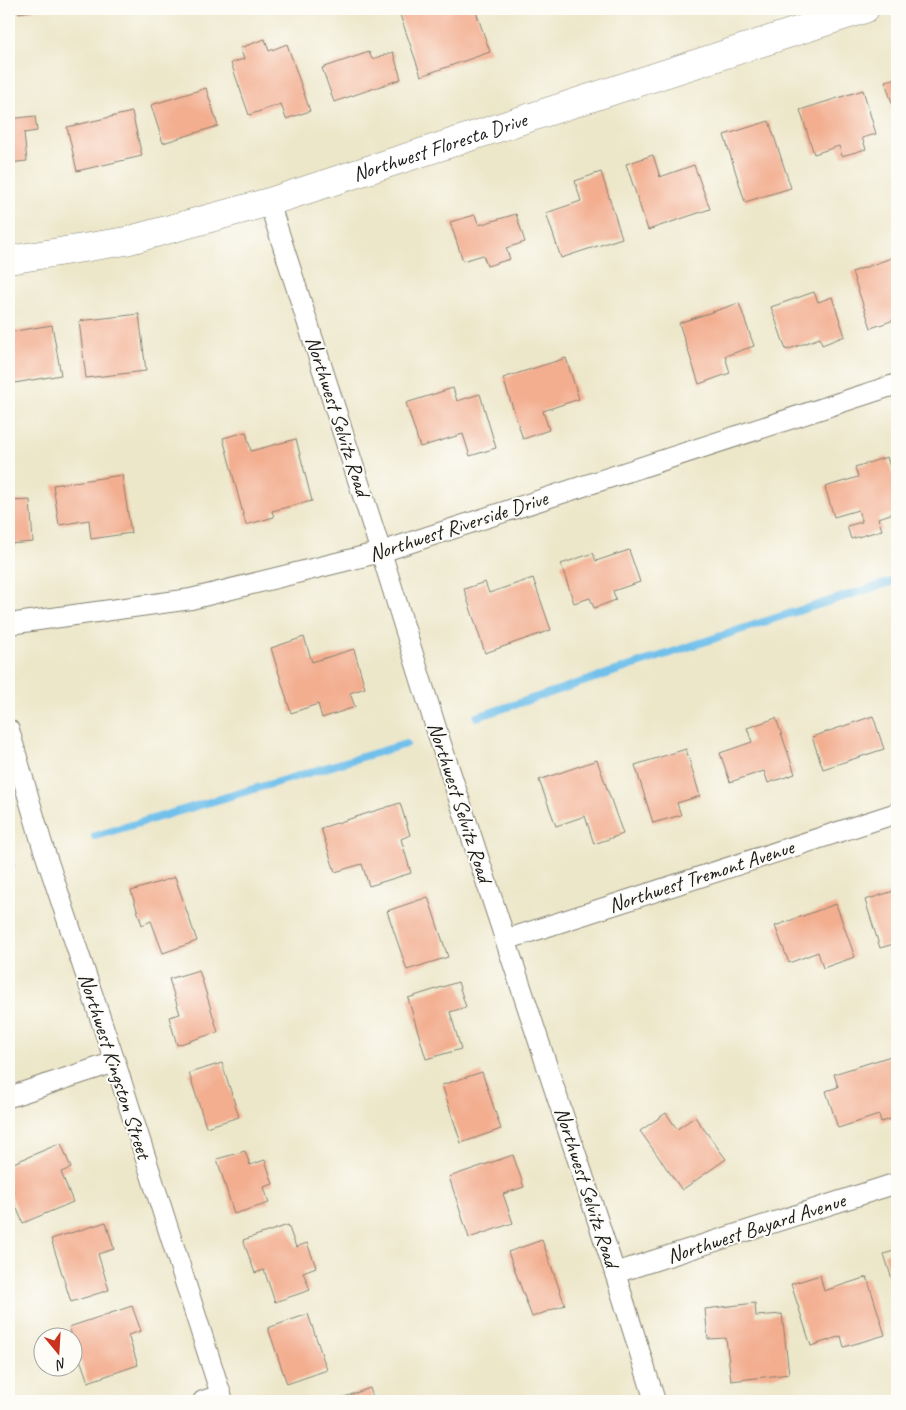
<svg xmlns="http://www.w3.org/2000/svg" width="906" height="1410" viewBox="0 0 906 1410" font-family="Caveat,sans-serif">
<rect width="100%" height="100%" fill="#fdfcf7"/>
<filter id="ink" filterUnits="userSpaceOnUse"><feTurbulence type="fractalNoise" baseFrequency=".02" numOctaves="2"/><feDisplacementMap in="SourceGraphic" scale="10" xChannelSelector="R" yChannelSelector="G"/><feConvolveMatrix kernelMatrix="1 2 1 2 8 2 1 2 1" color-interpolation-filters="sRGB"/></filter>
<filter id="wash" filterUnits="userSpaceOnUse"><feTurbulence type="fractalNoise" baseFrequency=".0096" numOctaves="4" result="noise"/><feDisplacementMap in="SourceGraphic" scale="20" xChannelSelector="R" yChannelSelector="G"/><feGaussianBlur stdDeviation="1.12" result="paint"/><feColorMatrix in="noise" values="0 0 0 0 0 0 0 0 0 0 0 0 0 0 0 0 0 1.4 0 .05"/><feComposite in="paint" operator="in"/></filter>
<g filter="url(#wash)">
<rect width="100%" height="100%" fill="#ede7ca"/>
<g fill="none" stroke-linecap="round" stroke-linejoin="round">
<g stroke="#6fc0eb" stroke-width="8">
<path d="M477 717 782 616 897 580"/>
<path d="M95 836 406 744"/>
<path d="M9 866 11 865"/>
</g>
</g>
<g id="blocks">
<g fill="#f3ad8f">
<path d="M18 9H35V10L19 13Z"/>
<path d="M398 9H445L446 11 453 9H475L490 52 421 76Z"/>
<path d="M265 39 269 51 287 44 310 111 286 119 281 104 249 115 231 63 244 59 240 48Z"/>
<path d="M369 52 372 59 393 52 401 79 334 102 322 68Z"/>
<path d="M897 78V119L885 81Z"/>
<path d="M206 88 218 126 163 143 151 105Z"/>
<path d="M863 90 876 134 862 138 866 149 842 156 839 146 814 154 800 110Z"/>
<path d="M132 112 142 156 77 171 67 127Z"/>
<path d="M35 116 37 131 24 133 27 161 9 163V119Z"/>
<path d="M769 121 791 188 745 202 724 135Z"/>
<path d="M653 155 660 177 694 165 710 209 648 230 626 164Z"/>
<path d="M601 172 622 238 561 258 546 213 581 201 575 181Z"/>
<path d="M516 214 525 242 506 248 510 259 487 266 483 255 463 261 450 222 475 215 479 225Z"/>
<path d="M897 256V307H895L897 319 871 328 852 272Z"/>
<path d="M814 292 818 302 832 297 845 336 822 345 820 338 786 350 771 307Z"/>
<path d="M739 303 754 346 725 356 730 373 699 384 679 323Z"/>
<path d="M139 314 146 371 86 378 79 321Z"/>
<path d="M52 325 61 375 9 384V332Z"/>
<path d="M566 358 579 399 543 411 549 430 523 439 503 378Z"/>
<path d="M453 388 457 401 480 394 496 448 470 456 463 434 420 447 406 403Z"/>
<path d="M246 432 251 451 296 439 312 501 272 511 274 517 246 525 223 438Z"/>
<path d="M887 457 897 489V512L878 518 882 530 851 539 847 526 862 522 858 510 834 517 825 487 858 477 855 467Z"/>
<path d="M122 475 131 533 91 539 89 520 59 525 53 485Z"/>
<path d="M30 500 33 542 9 544V501Z"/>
<path d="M629 550 640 582 613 591 616 600 594 608 590 598 574 603 561 564 593 553 596 561Z"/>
<path d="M533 578 551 630 485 653 464 589 485 582 489 593Z"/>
<path d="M304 637 312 662 354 649 365 688 350 693 355 707 322 718 318 704 291 713 271 648Z"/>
<path d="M873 716 884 749 823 769 812 737Z"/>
<path d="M776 718 795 774 768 783 764 771 730 782 720 753 752 742 747 728Z"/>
<path d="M686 749 700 796 677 803 681 815 653 823 635 765Z"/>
<path d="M597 760 623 834 594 844 585 816 556 826 539 780Z"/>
<path d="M400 803 410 835 401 839 411 873 369 886 362 864 335 872 321 828Z"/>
<path d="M175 877 197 941 163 953 151 921 142 925 131 891Z"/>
<path d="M897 890V943L880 948 865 900Z"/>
<path d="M428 897 448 957 407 970 387 911Z"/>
<path d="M836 904 855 957 823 968 818 952 789 963 775 926Z"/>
<path d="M199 970 218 1032 177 1045 169 1017 180 1014 169 979Z"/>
<path d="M458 982 466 1007 450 1012 461 1049 426 1059 408 998Z"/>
<path d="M891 1056 897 1078V1117L881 1122 879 1115 838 1128 826 1091 838 1087 834 1074Z"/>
<path d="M222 1063 239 1117 206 1127 189 1073Z"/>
<path d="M482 1072 501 1129 461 1143 442 1085Z"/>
<path d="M666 1113 677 1129 695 1117 726 1159 682 1190 640 1131Z"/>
<path d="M61 1143 71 1168 61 1172 73 1202 23 1223 9 1190V1165Z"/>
<path d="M245 1151 250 1165 265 1160 273 1184 264 1187 269 1203 234 1214 217 1159Z"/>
<path d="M513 1155 524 1187 503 1194 513 1223 469 1238 449 1177Z"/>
<path d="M106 1222 114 1249 98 1254 109 1290 71 1302 51 1239Z"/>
<path d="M288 1225 296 1247 307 1243 316 1267 303 1272 310 1290 275 1302 264 1270 255 1273 243 1240Z"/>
<path d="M542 1240 565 1305 532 1317 508 1252Z"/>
<path d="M897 1250V1295L884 1254Z"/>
<path d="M820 1275 824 1291 867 1277 885 1335 844 1347 841 1336 811 1346 791 1284Z"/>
<path d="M755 1303 756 1316 782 1314 789 1374 731 1381 726 1338 708 1339 705 1309Z"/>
<path d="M132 1306 141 1331 128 1335 138 1365 88 1382 69 1327Z"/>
<path d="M308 1314 327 1370 287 1384 268 1328Z"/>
<path d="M370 1388 374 1401H333Z"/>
</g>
</g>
</g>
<g filter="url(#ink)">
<use href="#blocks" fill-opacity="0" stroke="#848273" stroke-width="1"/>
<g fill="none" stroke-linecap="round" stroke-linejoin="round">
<defs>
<g id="street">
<path d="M269 202 381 552 441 744 615 1273 655 1401"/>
<path d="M9 624 191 599 381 552 897 384"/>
<path d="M9 730 42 844 115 1062 223 1401"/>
<path d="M505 940 897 813"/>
<path d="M9 1097 115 1062"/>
<path d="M615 1273 897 1183"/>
<path d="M203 1401 221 1395"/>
</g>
<g id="secondary">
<path id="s1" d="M9 260 126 241 269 202 865 9"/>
</g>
</defs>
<use href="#street" stroke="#848273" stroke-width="22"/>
<use href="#secondary" stroke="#848273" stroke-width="29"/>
<use href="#street" stroke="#fff" stroke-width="20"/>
<use href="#secondary" stroke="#fff" stroke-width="28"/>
</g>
</g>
<g text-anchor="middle" stroke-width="4" stroke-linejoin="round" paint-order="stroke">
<g font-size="21" fill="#1c1c1c" stroke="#fdfcf7">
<text dy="7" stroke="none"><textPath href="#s1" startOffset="446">Northwest Floresta Drive</textPath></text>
<text transform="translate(338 416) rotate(72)" y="7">Northwest Selvitz Road</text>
<text transform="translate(458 526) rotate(-18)" y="7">Northwest Riverside Drive</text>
<text transform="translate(460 802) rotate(72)" y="7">Northwest Selvitz Road</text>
<text transform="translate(701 876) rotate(-18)" y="7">Northwest Tremont Avenue</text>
<text transform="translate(115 1066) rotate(72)" y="7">Northwest Kingston Street</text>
<text transform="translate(587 1187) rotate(72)" y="7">Northwest Selvitz Road</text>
<text transform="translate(756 1228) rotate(-18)" y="7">Northwest Bayard Avenue</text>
</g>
</g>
<rect width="906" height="1410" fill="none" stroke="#fdfcf7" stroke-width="30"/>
<g transform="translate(58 1352) rotate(162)"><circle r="24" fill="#fdfcf7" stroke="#a3a29f"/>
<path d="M0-4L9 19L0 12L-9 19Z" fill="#c8321e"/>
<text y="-8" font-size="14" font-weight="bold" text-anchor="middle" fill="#1c1c1c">N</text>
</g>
</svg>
